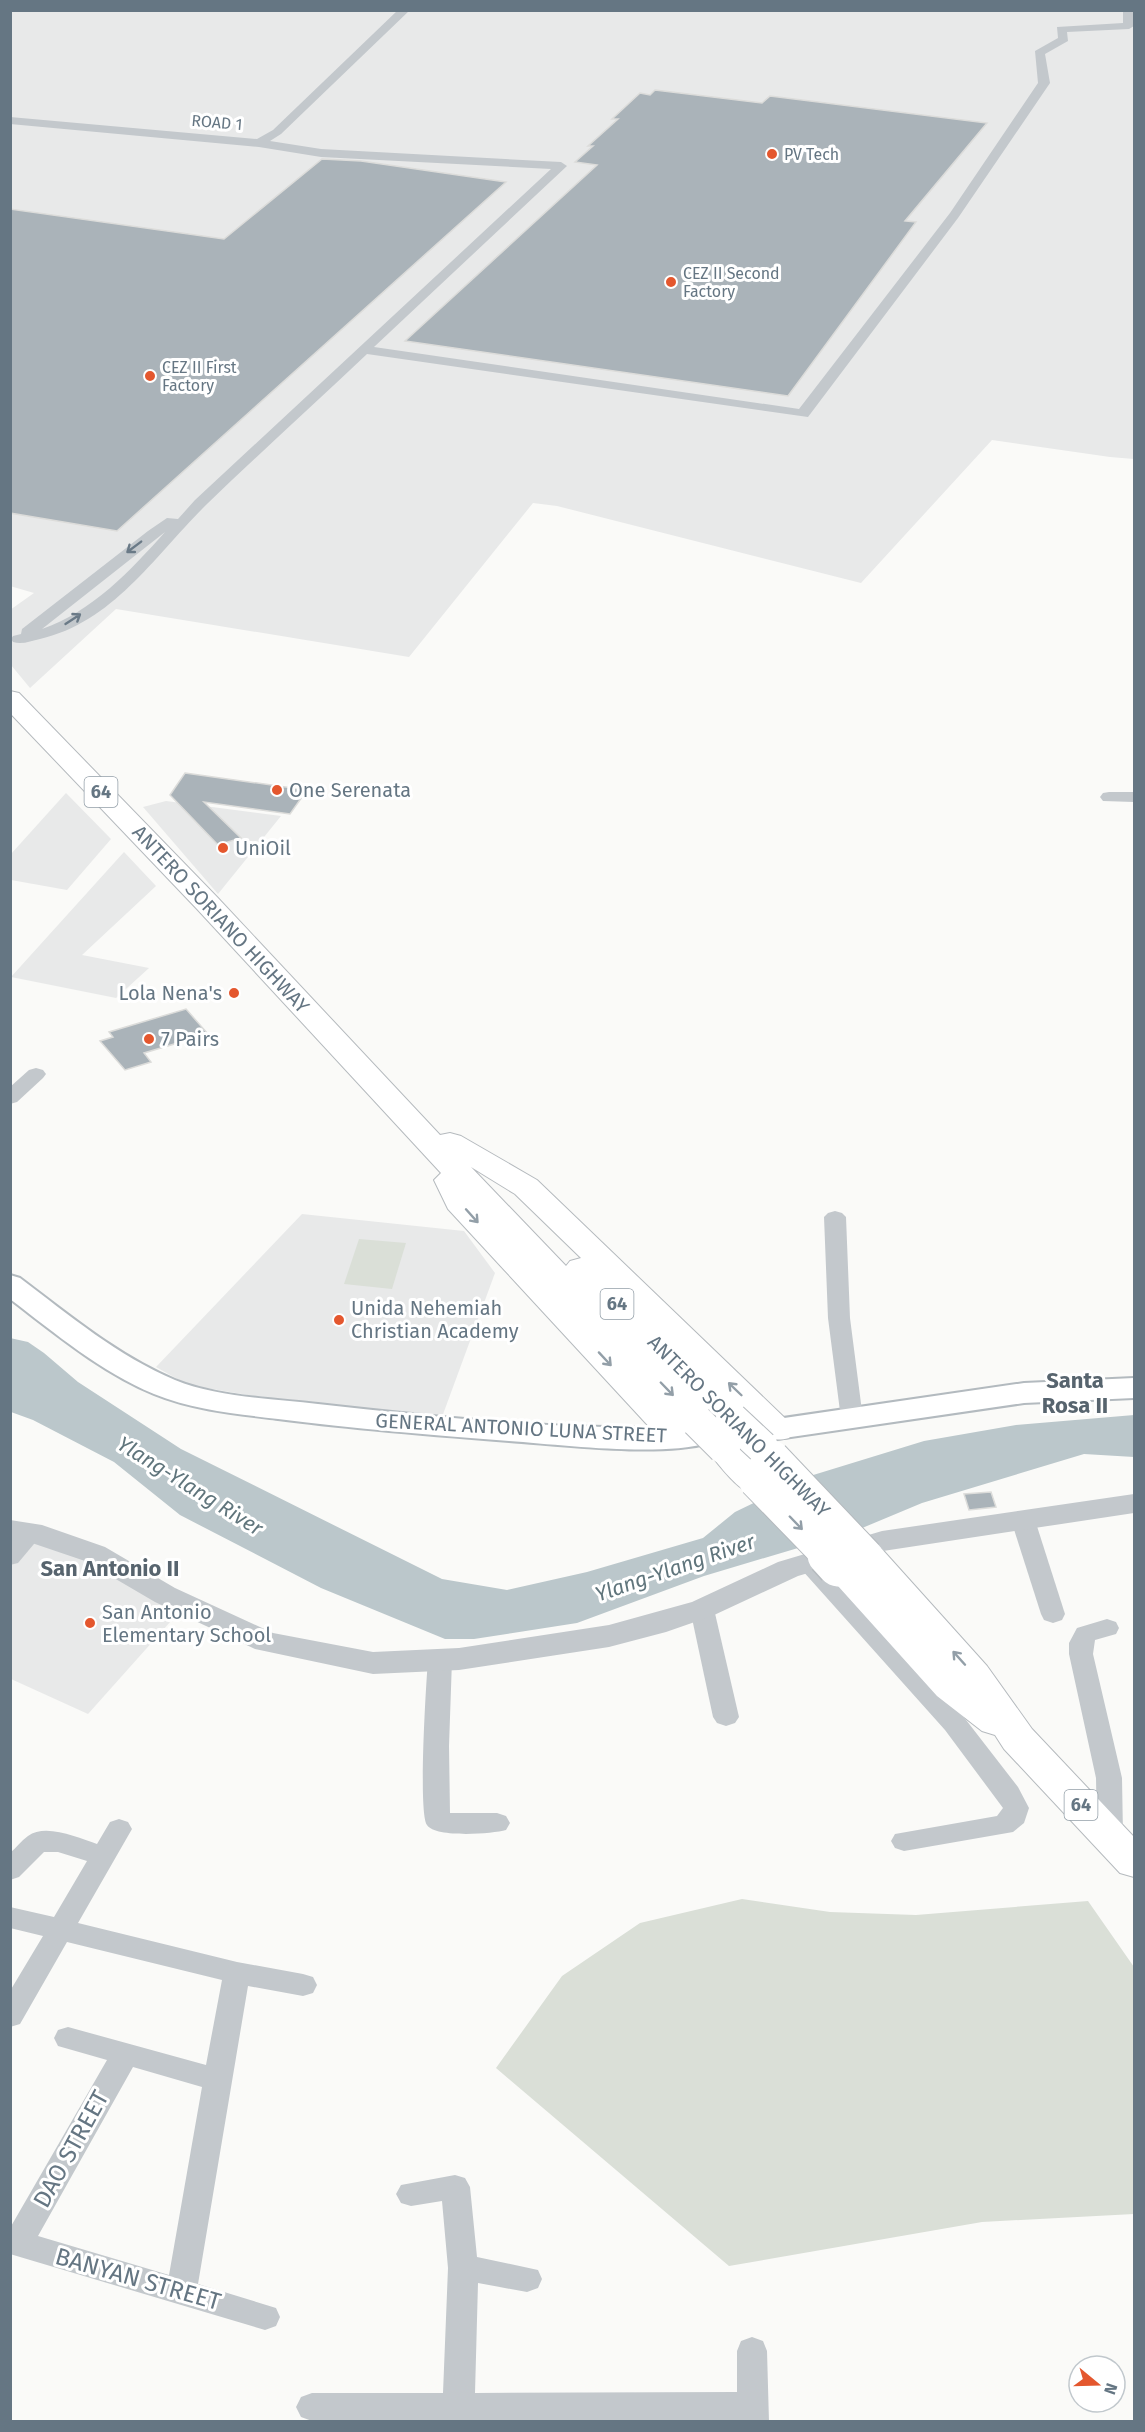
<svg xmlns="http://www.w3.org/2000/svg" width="1145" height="2432" viewBox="0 0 1145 2432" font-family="'Fira Sans',sans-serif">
<rect width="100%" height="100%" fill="#fafaf8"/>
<g fill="#e8e9e9">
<path d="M11 11H1134V459L1110 457 992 440 861 583 557 506 533 503 409 657 116 609 30 688 11 665 10 610 34 593 10 586Z"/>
<path d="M66 793 111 839 67 890 11 880V854Z"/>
<path d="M166 801 281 816 218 894 143 807Z"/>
<path d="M124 852 156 886 82 955 149 968 116 998 11 977Z"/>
<path d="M302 1214 464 1231 495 1273 442 1417 254 1396 188 1385 156 1367Z"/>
<path d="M33 1537 102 1565 179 1612 88 1714 11 1679V1561Z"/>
</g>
<g fill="#dadfd7">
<path d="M359 1239 406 1243 392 1289 344 1284Z"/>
<path d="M742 1899 830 1912 916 1915 1088 1901 1134 1967V2214L982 2222 729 2266 496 2068 562 1976 640 1923Z"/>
</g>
<path fill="#bbc7cb" d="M10 1338 28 1342 44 1353 78 1382 181 1449 442 1579 507 1590 587 1572 703 1538 735 1512 810 1476 924 1441 1016 1425 1134 1415V1457L1084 1454 922 1503 855 1531 704 1576 577 1623 474 1639H445L321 1588 180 1515 114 1462 33 1420 11 1412Z"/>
<g fill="#aab3b9" stroke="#dcdcda" stroke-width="1.5">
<path d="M655 90 762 103 770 96 987 123 905 221 916 222 788 396 405 341 597 165 575 162 593 146H588L618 119H612L640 93 650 95Z"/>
<path d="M322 159 361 161 506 182 117 531 10 513V209L224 239Z"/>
<path d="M185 773 307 790 290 814 204 802 241 838 218 845 170 795Z"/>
<path d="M186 1009 208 1034 144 1053 151 1062 125 1070 100 1041 113 1037 109 1032Z"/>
<path d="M991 1492 996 1507 969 1510 964 1494Z"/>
</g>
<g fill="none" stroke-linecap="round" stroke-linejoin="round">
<defs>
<g id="secondary">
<path d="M10 1275 20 1278C69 1315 118 1356 175 1380 216 1397 273 1399 318 1404 443 1418 572 1432 698 1426L709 1429 714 1436 709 1443C658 1457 564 1445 509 1441 432 1435 355 1429 278 1419 237 1414 193 1410 154 1394 101 1372 56 1334 10 1299Z"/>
<path d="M1134 1378V1398L1024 1403 756 1442 745 1439 740 1432 745 1425 756 1422 1024 1383Z"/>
</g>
<g id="primary">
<path d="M10 691 19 693 217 897 440 1135 450 1133 461 1136 537 1180 789 1422 794 1430 789 1438C769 1443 762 1435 748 1421L744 1427C732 1430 723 1430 714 1421L709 1429 697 1432 691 1431 695 1437 690 1445 678 1448 666 1445 448 1209 434 1180 441 1173 197 909 10 713ZM471 1167 515 1194 581 1258 570 1261 566 1266Z"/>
<path d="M724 1437C744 1442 762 1464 772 1481L767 1489C759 1491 751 1494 743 1489 733 1483 713 1459 707 1448L712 1440Z"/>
<path d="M867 1544 880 1547 987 1666 1032 1729 1134 1837V1877L1120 1873 1004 1749 995 1735 982 1731 937 1696 820 1566 825 1557 838 1554 850 1557 854 1547Z"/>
</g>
</defs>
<use href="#secondary" stroke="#b3babf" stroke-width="4"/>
<use href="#primary" stroke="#b5babe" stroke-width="2"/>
<g fill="#c3c8cc" fill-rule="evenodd">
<path d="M398 10H410L281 134 270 141 321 149 561 162 567 166 374 347 799 409 950 213 1038 83 1035 51 1058 38 1057 27 1123 23V10H1133L1134 26 1129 29 1067 32 1068 41 1045 54 1050 83 958 218 808 417 367 354C314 404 260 453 207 504 156 554 114 622 40 639 31 641 22 645 13 642L11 639 13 636 21 634 22 629 148 531 167 518 178 519 195 500 551 169 321 157 259 147 10 124V117L257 139 273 130ZM165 532C131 570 92 612 42 629Z"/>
<path d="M1109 792H1134V802L1103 801 1100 797 1103 793Z"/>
<path d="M36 1068 43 1070 46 1074 43 1078 17 1102 10 1104V1087L29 1070Z"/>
<path d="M835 1211 842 1213 846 1217 850 1318 863 1419 860 1424 852 1426 844 1424 841 1419 828 1318 824 1217 828 1213Z"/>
<path d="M1023 1512 1031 1514 1035 1520 1065 1614 1062 1620 1053 1623 1044 1620 1041 1614 1011 1520 1015 1514Z"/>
<path d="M32 1524 40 1526 44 1532 18 1563 10 1565V1541L24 1526Z"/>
<path d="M809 1555 817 1557 963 1716 1018 1787 1029 1808 1024 1823 1013 1832 904 1851 895 1848 891 1841 895 1834 997 1816 1003 1808 945 1730 801 1569 797 1563 801 1557Z"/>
<path d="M702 1600 711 1603 714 1609 739 1717 735 1723 726 1726 717 1723 713 1717 690 1609 693 1603Z"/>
<path d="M1107 1619 1116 1622 1119 1628 1116 1634 1095 1640 1093 1654 1122 1778 1123 1835 1119 1842 1110 1845 1101 1842 1097 1835 1096 1778 1069 1654V1643L1077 1628Z"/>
<path d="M440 1651 449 1654 452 1660 449 1746 450 1813H497L506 1816 510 1823 506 1830C492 1834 435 1838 427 1825 418 1812 426 1684 428 1660L431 1654Z"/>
<path d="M119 1819 128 1822 132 1829 78 1923 237 1962 303 1974 313 1977 317 1985 313 1993 303 1996 248 1986 198 2284 276 2308 280 2317 276 2326 265 2330 10 2254V2228L107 2060 58 2046 54 2038 58 2030 68 2027 206 2065 222 1980 67 1942 20 2024 10 2027V1991L43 1936 10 1928V1907L54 1917 87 1861 58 1852H44L19 1877 10 1880V1853C16 1848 21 1841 28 1836 46 1823 78 1838 97 1844L110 1822ZM133 2067 202 2087 169 2275 38 2236Z"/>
<path d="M455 2175 465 2178 470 2187 477 2257 538 2270 542 2279 538 2288 527 2292 478 2283 475 2393 737 2392V2351L741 2341 752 2337 763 2341 767 2351 769 2422 312 2421 301 2417 296 2407 301 2397 312 2393H443L448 2268 442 2201 411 2206 401 2203 396 2194 401 2185Z"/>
</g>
<path fill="#c3c8cc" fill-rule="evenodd" d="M1134 1494V1513L883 1551 798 1576 712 1616 666 1632 609 1647 459 1670 373 1674 255 1649 155 1602 85 1561 29 1542 10 1540V1520L42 1525 105 1547 175 1588 273 1633 373 1652 459 1648 609 1625 692 1602 778 1562 882 1531Z"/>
<use href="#secondary" fill="#fff" fill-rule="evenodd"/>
<use href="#primary" fill="#fff" fill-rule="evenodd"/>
<defs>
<g id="primary-bridge-far1">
<path d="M732 1419 762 1447"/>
<path d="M697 1421 724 1448"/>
<path d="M773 1457 867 1556"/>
<path d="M755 1481 829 1557"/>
</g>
<path id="primary-bridge" d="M828 1555 838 1566"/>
</defs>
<use href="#primary-bridge-far1" stroke="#b5babe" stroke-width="34" stroke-linecap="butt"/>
<use href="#primary-bridge" stroke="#b5babe" stroke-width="44" stroke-linecap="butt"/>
<use href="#primary-bridge-far1" stroke="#fff" stroke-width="32"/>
<use href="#primary-bridge" stroke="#fff" stroke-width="41"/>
</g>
<defs><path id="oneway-shaft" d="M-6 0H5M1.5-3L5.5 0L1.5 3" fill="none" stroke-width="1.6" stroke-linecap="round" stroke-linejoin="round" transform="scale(1.5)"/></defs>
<g stroke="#6a7a87">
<use href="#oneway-shaft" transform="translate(134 547) rotate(143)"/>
<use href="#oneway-shaft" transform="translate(73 619) rotate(-33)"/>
</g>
<g stroke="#939fa8">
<use href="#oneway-shaft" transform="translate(472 1216) rotate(48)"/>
<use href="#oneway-shaft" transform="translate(605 1359) rotate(47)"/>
<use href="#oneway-shaft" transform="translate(667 1389) rotate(46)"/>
<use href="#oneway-shaft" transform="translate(735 1389) rotate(-136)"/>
<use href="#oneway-shaft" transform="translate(796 1523) rotate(46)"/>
<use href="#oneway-shaft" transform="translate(959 1658) rotate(-132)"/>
</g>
<g fill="#e4572e" stroke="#fff" stroke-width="2">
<circle cx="772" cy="154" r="6"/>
<circle cx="671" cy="282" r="6"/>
<circle cx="150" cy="376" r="6"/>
<circle cx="277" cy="790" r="6"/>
<circle cx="223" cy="848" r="6"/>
<circle cx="234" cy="993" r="6"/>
<circle cx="149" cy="1039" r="6"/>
<circle cx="339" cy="1320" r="6"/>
<circle cx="90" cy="1623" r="6"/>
</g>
<g text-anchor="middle" stroke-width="6" stroke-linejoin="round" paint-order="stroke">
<g font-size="16" fill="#657683" stroke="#fff">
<text transform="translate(217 122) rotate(5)" y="6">ROAD 1</text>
</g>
<g font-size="16" fill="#657683" stroke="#fff" text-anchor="start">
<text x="784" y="160">PV Tech</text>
<text x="683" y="279">CEZ II Second<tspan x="683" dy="18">Factory</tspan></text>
<text x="162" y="373">CEZ II First<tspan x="162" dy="18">Factory</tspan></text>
</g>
<g fill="#fff" stroke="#939fa8" stroke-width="1.5">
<rect x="84.5" y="777" width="33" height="30" rx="4.5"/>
<rect x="600.5" y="1289" width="33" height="30" rx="4.5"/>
<rect x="1064.5" y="1790" width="33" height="30" rx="4.5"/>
</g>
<g font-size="18" font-weight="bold" fill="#657683">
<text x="101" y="798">64</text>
<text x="617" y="1310">64</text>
<text x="1081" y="1811">64</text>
</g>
<g font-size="20" fill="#657683" stroke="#fff" text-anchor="start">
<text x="289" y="797">One Serenata</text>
<text x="235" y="855">UniOil</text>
<text x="222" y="1000" text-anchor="end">Lola Nena's</text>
<text x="161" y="1046">7 Pairs</text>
<text x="351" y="1315">Unida Nehemiah<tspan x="351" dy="23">Christian Academy</tspan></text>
<text x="102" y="1619">San Antonio<tspan x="102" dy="23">Elementary School</tspan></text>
</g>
<g font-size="20" fill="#657683" stroke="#fff">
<text transform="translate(221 919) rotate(47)" y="7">ANTERO SORIANO HIGHWAY</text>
<text transform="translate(739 1426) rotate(45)" y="7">ANTERO SORIANO HIGHWAY</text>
<text transform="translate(521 1428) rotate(3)" y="7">GENERAL ANTONIO LUNA STREET</text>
</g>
<g font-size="21" font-style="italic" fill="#60757c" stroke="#fff">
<text transform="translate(190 1486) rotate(32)" y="7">Ylang-Ylang River</text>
<text transform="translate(675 1568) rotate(-19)" y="7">Ylang-Ylang River</text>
</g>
<g font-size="22" font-weight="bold" fill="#57646e" stroke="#fff">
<text x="1075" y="1388">Santa<tspan x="1075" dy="25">Rosa II</tspan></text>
<text x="110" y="1576">San Antonio II</text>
</g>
<g font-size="24" fill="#657683" stroke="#fff">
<text transform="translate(71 2149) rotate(-61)" y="8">DAO STREET</text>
<text transform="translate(138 2279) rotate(16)" y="8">BANYAN STREET</text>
</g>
</g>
<rect width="1145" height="2432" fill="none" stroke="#657683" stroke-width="24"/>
<g transform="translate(1097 2384) rotate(109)"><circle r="28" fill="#ffffff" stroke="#c1c8cd" stroke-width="1.5"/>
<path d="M0-4.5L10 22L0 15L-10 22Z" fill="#e4572e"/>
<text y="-9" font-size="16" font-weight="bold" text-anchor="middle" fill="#657683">N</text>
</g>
</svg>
